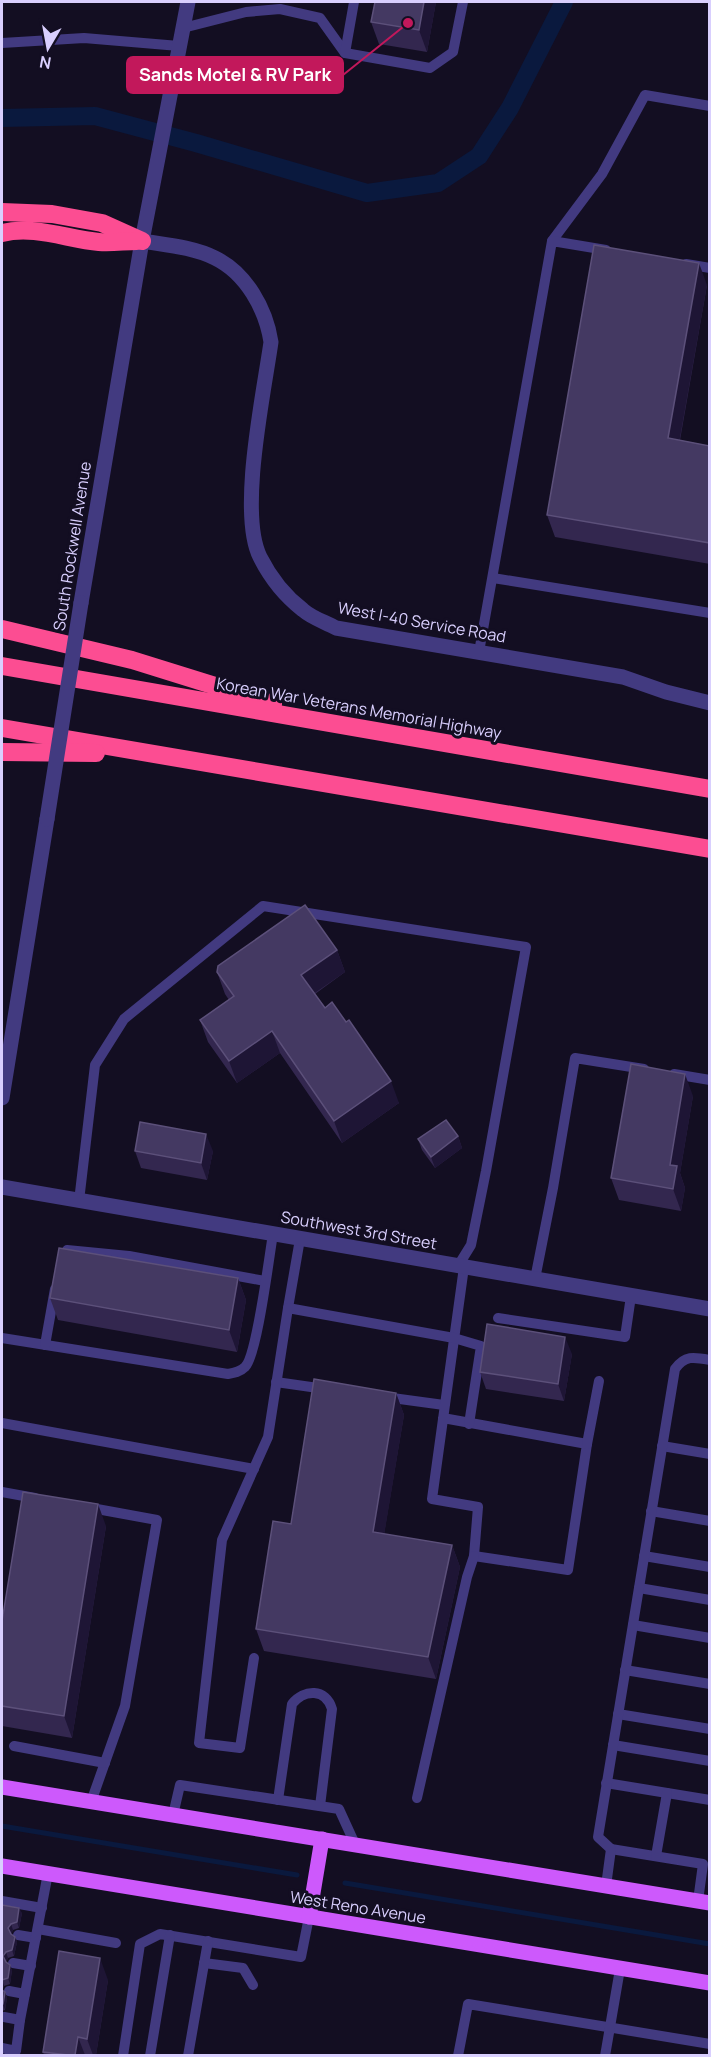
<svg xmlns="http://www.w3.org/2000/svg" width="711" height="2057" viewBox="0 0 711 2057" font-family="Manrope,sans-serif">
<rect width="100%" height="100%" fill="#130e22"/>
<g fill="none" stroke-linecap="round" stroke-linejoin="round">
<g stroke="#0a193e" stroke-width="5">
<path d="M2 1826 297 1875"/>
<path d="M345 1883 710 1944"/>
</g>
<path stroke="#0a193e" stroke-width="18" d="M2 118 95 116 196 143 367 193 438 183 479 156 510 108 564 2"/>
<g stroke="#423a80" stroke-width="10">
<path d="M183 28 246 12 280 9 320 18 345 53 430 68 453 52 463 2"/>
<path d="M2 43 84 38 179 46"/>
<path d="M345 53 354 2"/>
<path d="M552 241 602 174 645 95 710 106"/>
<path d="M686 264 710 268"/>
<path d="M493 578 710 613"/>
<path d="M479 652 552 241 606 250"/>
<path d="M674 1074 710 1080"/>
<path d="M79 1201 95 1065 124 1019 263 906 526 947 486 1171 471 1245 458 1266"/>
<path d="M67 1250 129 1256 265 1281"/>
<path d="M535 1279 553 1188 575 1058 644 1069"/>
<path d="M288 1308 300 1239"/>
<path d="M498 1318 625 1337 631 1296"/>
<path d="M2 1338 228 1374C234 1373 240 1372 245 1367 257 1356 269 1257 273 1234"/>
<path d="M45 1345 55 1289"/>
<path d="M276 1382 325 1389"/>
<path d="M385 1397 444 1405"/>
<path d="M443 1418 587 1444 568 1570 474 1556 478 1507 432 1499 464 1267"/>
<path d="M2 1423 254 1469"/>
<path d="M587 1444 599 1381"/>
<path d="M662 1446 710 1454"/>
<path d="M2 1492 35 1498"/>
<path d="M86 1507 157 1520 125 1706 91 1802"/>
<path d="M651 1511 710 1521"/>
<path d="M644 1556 710 1567"/>
<path d="M639 1588 710 1600"/>
<path d="M633 1625 710 1638"/>
<path d="M254 1658 240 1748 199 1743 222 1540 268 1437 288 1308 454 1338 481 1346 469 1424"/>
<path d="M625 1670 710 1684"/>
<path d="M618 1714 710 1729"/>
<path d="M613 1745 710 1761"/>
<path d="M14 1746 105 1763"/>
<path d="M606 1783 710 1800"/>
<path d="M417 1798 467 1577 474 1556"/>
<path d="M278 1800 292 1704C304 1689 326 1688 332 1709L320 1806"/>
<path d="M173 1815 180 1785 339 1809 355 1844"/>
<path d="M611 1849 703 1864 698 1901"/>
<path d="M656 1856 667 1793"/>
<path d="M606 1886 611 1849 598 1837 675 1369C685 1355 694 1357 710 1360"/>
<path d="M2 1901 42 1908"/>
<path d="M38 1929 116 1943"/>
<path d="M18 1935 36 1938"/>
<path d="M13 1963 31 1966"/>
<path d="M204 1963 243 1968 253 1985"/>
<path d="M9 1991 25 1994"/>
<path d="M4 2017 20 2020"/>
<path d="M2 2048 16 2051 20 2020 48 1873"/>
<path d="M123 2056 140 1944 160 1934 301 1957 309 1917"/>
<path d="M150 2056 170 1935"/>
<path d="M188 2056 208 1941"/>
<path d="M458 2056 468 2004 710 2044"/>
<path d="M605 2056 620 1969"/>
</g>
<g stroke="#423a80" stroke-width="15">
<path d="M142 241C166 245 193 247 215 258 246 273 266 309 271 342 264 392 238 513 260 557 270 577 285 596 303 610 312 618 325 622 336 628L623 677 666 692 710 703"/>
<path d="M2 1187 710 1309"/>
</g>
<g stroke="#423a80" stroke-width="15">
<path d="M81 603 142 241 188 2"/>
<path d="M2 1098 47 819"/>
</g>
<g stroke="#cd59fc" stroke-width="15">
<path d="M2 1787 710 1903"/>
<path d="M2 1866 710 1983"/>
<path d="M309 1917 322 1839"/>
</g>
<g stroke="#fc4d92" stroke-width="18">
<path d="M2 212 52 214 102 223 142 241"/>
<path d="M2 233C34 225 67 239 99 242 112 243 125 241 137 241"/>
<path d="M2 629 132 660 273 704"/>
<path d="M2 666 710 789"/>
<path d="M2 728 710 849"/>
<path d="M2 752 96 753"/>
</g>
<path stroke="#423a80" stroke-width="15" d="M47 819 81 603"/>
</g>
<g fill="#33274f">
<path d="M436 2 427 52 379 44 371 22Z"/>
<path d="M707 285 680 440 710 446V564L555 537 547 515Z"/>
<path d="M337 950 345 972 315 994 399 1103 342 1143 280 1053 237 1083 208 1042 200 1020 229 1000 225 994 217 972Z"/>
<path d="M693 1096 680 1173 685 1188 681 1211 619 1200 611 1178Z"/>
<path d="M458 1136 462 1148 435 1168 422 1150 418 1139Z"/>
<path d="M135 1151H213L207 1180 141 1168Z"/>
<path d="M238 1278 246 1300 237 1352 58 1320 50 1298Z"/>
<path d="M572 1354 564 1401 486 1389 480 1372Z"/>
<path d="M396 1393 404 1415 384 1534 452 1545 460 1567 436 1679 264 1651 256 1629 291 1524Z"/>
<path d="M106 1526 72 1738 2 1726V1621Z"/>
<path d="M2 1905 22 1913 19 1928 13 1930 11 1934 15 1937 17 1942 14 1956 8 1958 6 1962 12 1970 10 1984 4 1986 2 1990 5 1992 7 1998 5 2010 2 2011Z"/>
<path d="M108 1980 96 2055H44L43 2052Z"/>
</g>
<g fill="#1e1535">
<path d="M424 2H436L427 52 419 30Z"/>
<path d="M699 263 707 285 676 460 668 438Z"/>
<path d="M337 950 345 972 309 997 301 975Z"/>
<path d="M272 1031 280 1053 237 1083 229 1061Z"/>
<path d="M685 1074 693 1096 680 1173 685 1188 681 1211 673 1189 670 1165Z"/>
<path d="M391 1081 399 1103 342 1143 334 1121Z"/>
<path d="M206 1134 213 1151 207 1180 201 1163Z"/>
<path d="M458 1136 462 1148 435 1168 431 1157Z"/>
<path d="M238 1278 246 1300 237 1352 229 1330Z"/>
<path d="M565 1337 572 1354 564 1401 558 1384Z"/>
<path d="M396 1393 404 1415 381 1554 373 1532Z"/>
<path d="M98 1504 106 1526 72 1738 64 1716Z"/>
<path d="M452 1545 460 1567 436 1679 428 1657Z"/>
<path d="M19 1908 22 1913 19 1928 17 1922Z"/>
<path d="M11 1924 13 1930 11 1934 8 1928Z"/>
<path d="M15 1937 17 1942 14 1956 12 1950Z"/>
<path d="M6 1952 8 1958 6 1962 3 1956Z"/>
<path d="M100 1958 108 1980 96 2055H93L87 2039Z"/>
<path d="M10 1965 12 1970 10 1984 8 1978Z"/>
<path d="M2 1980 4 1986 2 1990Z"/>
<path d="M5 1992 7 1998 5 2010 3 2004Z"/>
<path d="M78 2037 85 2055H75Z"/>
</g>
<g fill="#443962" stroke="#5c507a" stroke-width="1.5">
<path d="M375 2H424L419 30 371 22Z"/>
<path d="M594 245 699 263 668 438 710 446V543L547 515Z"/>
<path d="M305 905 337 950 301 975 325 1008 332 1002 346 1022 349 1020 391 1081 334 1121 272 1031 229 1061 200 1020 234 996 217 972 218 966Z"/>
<path d="M631 1064 685 1074 670 1165 677 1166 673 1189 611 1178Z"/>
<path d="M446 1120 458 1136 431 1157 418 1139Z"/>
<path d="M140 1122 206 1134 201 1163 135 1151Z"/>
<path d="M59 1248 238 1278 229 1330 50 1298Z"/>
<path d="M487 1324 565 1337 558 1384 480 1372Z"/>
<path d="M314 1379 396 1393 373 1532 452 1545 428 1657 256 1629 273 1521 291 1524Z"/>
<path d="M23 1492 98 1504 64 1716 2 1706V1621Z"/>
<path d="M2 1905 19 1908 17 1922 11 1924 8 1928 11 1934 15 1937 12 1950 6 1952 3 1956 6 1962 10 1965 8 1978 2 1980Z"/>
<path d="M59 1951 100 1958 87 2039 78 2037 75 2055H68L43 2052Z"/>
<path d="M2 1990 5 1992 3 2004H2Z"/>
</g>
<g text-anchor="middle" stroke-width="6" stroke-linejoin="round" paint-order="stroke">
<g font-size="16" fill="#d9cffe" stroke="#130e22">
<text transform="translate(72 546) rotate(-81)" y="6">South Rockwell Avenue</text>
<text transform="translate(422 622) rotate(10)" y="6">West I-40 Service Road</text>
<text transform="translate(359 708) rotate(10)" y="6">Korean War Veterans Memorial Highway</text>
<text transform="translate(359 1230) rotate(10)" y="6">Southwest 3rd Street</text>
<text transform="translate(358 1907) rotate(9)" y="6">West Reno Avenue</text>
</g>
</g>
<path fill="none" stroke="#c2185b" stroke-width="2" d="M408 23L343 75"/>
<circle fill="#c2185b" stroke="#130e22" stroke-width="2" cx="408" cy="23" r="6"/>
<rect fill="#c2185b" stroke="#c2185b" stroke-width="2" x="127" y="57" width="216" height="36" rx="6"/>
<g font-size="18" text-anchor="middle" font-weight="bold" fill="#fff">
<text x="235" y="81">Sands Motel &amp; RV Park</text>
</g>
<rect width="711" height="2057" fill="none" stroke="#d9cffe" stroke-width="6"/>
<g transform="translate(48 48) rotate(190)" stroke="#130e22" stroke-width="4.5" paint-order="stroke">
<path d="M0-4.5L10 22L0 15L-10 22Z" fill="#d9cffe"/>
<text y="-9" font-size="16" font-weight="bold" text-anchor="middle" fill="#d9cffe">N</text>
</g>
</svg>
